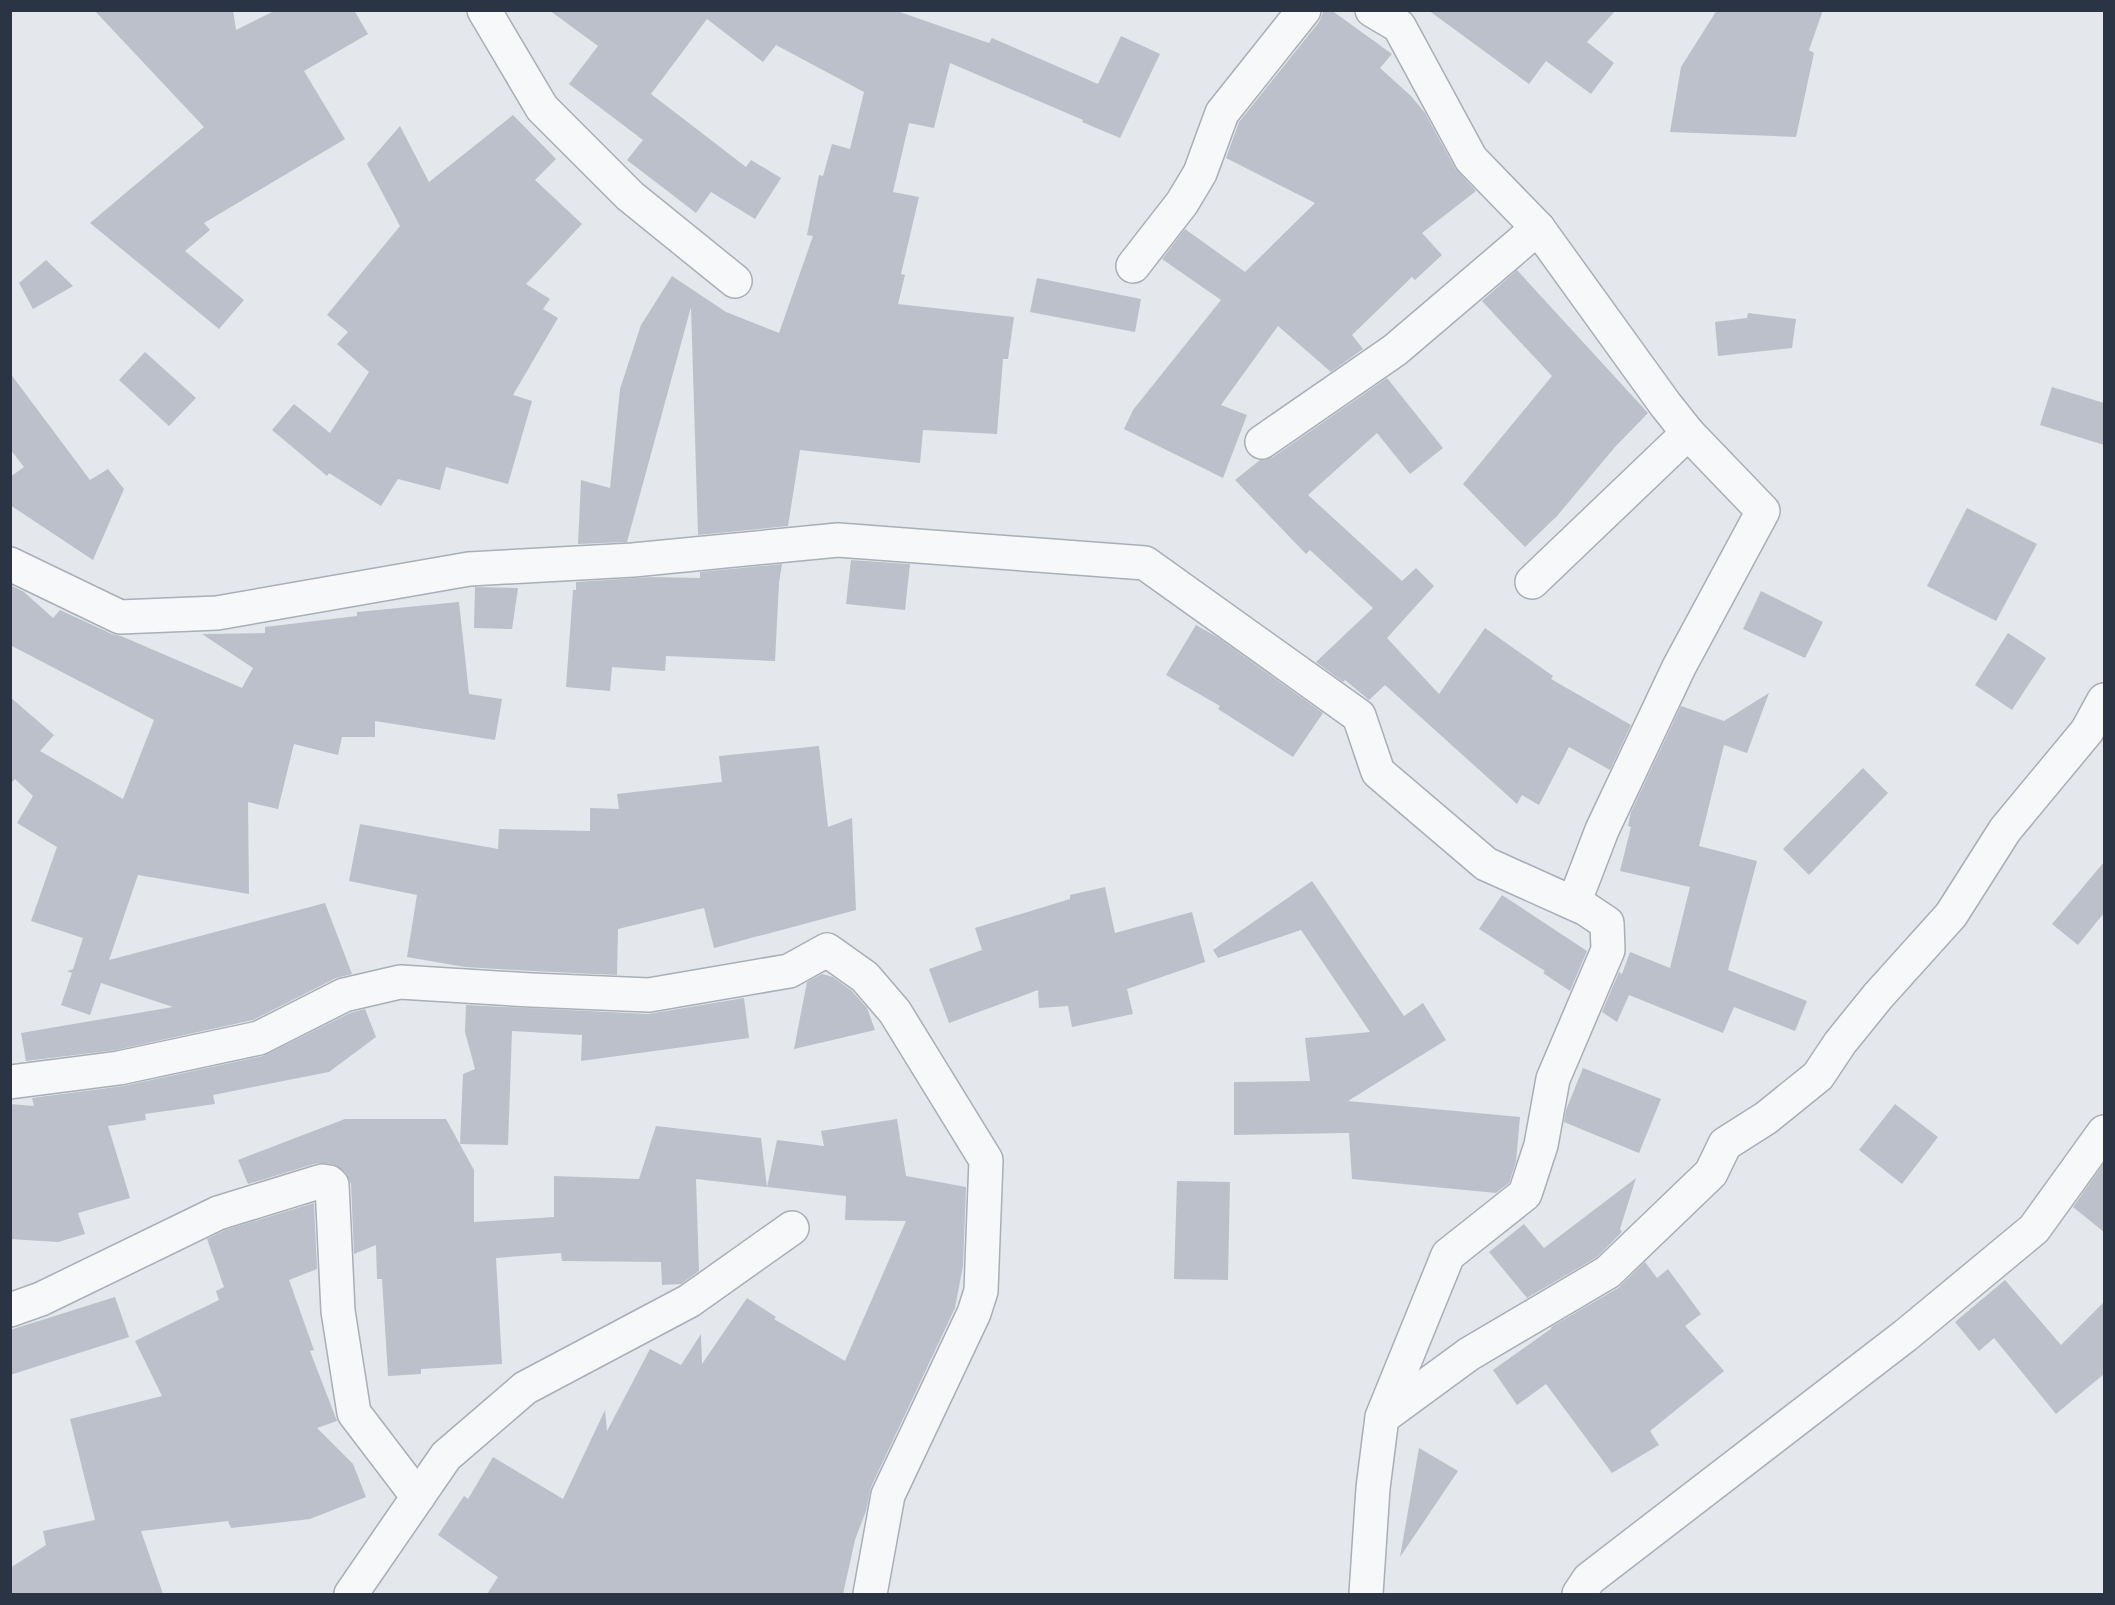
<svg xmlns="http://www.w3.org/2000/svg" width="2115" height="1605" viewBox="0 0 2115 1605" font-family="Inter,sans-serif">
<rect width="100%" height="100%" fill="#e4e7ec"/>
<g fill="#bbc0ca">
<path d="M94 10H233L236 30 276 10H354L368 34 304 71 345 139 204 223 210 230 185 251 244 300 219 329 90 223 204 127Z"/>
<path d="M549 10H894L989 43 992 38 1098 84 1121 36 1160 54 1120 138 1082 122 1083 120 950 63 934 128 909 123 893 192 919 197 901 274 905 275 898 304 1014 317 1008 359H1003L997 434 923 430 920 463 800 450 788 526 698 535 691 307 627 542 578 544 581 480 610 488 620 389 641 325 672 276 726 312 779 333 813 236 807 235 819 175 823 176 832 144 850 149 864 92 776 45 763 62 707 19 651 94 746 167 751 160 781 178 755 219 711 192 696 213 627 160 643 140 569 84 598 46Z"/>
<path d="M1324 10H1331L1392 54 1380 68 1411 96 1425 113 1455 168 1476 191 1422 233 1442 255 1415 280 1412 277 1352 335 1363 349 1331 372 1278 326 1221 405 1247 415 1223 478 1124 429 1133 410 1221 300 1162 259 1185 229 1245 272 1315 203 1226 158 1239 122 1319 22Z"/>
<path d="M1428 10H1616L1587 42 1614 63 1591 94 1546 61 1529 84Z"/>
<path d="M1717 10H1823L1809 50 1814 53 1796 137 1670 132 1681 67Z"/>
<path d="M513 115 556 159 535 180 582 224 526 284 550 299 543 309 558 318 513 395 532 401 508 484 446 467 440 490 398 479 381 506 329 473 327 476 272 430 294 404 330 433 369 372 337 344 348 332 327 315 400 226 367 164 400 126 429 182Z"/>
<path d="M46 260 73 286 33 309 19 283Z"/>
<path d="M1517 270 1648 413 1615 447 1557 516 1525 547 1463 484 1552 376 1482 301Z"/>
<path d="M1037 278 1141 299 1135 332 1030 312Z"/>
<path d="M1748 313 1796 319 1792 348 1718 356 1715 322 1747 318Z"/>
<path d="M145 352 196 398 169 426 119 380Z"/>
<path d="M10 373 90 480 108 469 124 489 93 560 10 505V477L24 467 10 449Z"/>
<path d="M1387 378 1443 448 1410 474 1377 433 1308 495 1402 581 1416 568 1434 586 1387 638 1439 694 1485 628 1553 676 1551 679 1631 725 1610 770 1569 747 1539 805 1522 795 1517 804 1385 685 1369 700 1345 680 1343 682 1316 662 1373 608 1310 550 1306 554 1235 480 1260 460 1273 457Z"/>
<path d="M2052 387 2104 403V445L2040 425Z"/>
<path d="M1967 508 2037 544 1996 621 1927 586Z"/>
<path d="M851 560 910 564 905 610 846 604Z"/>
<path d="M782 564 779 583 775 661 666 656 665 671 612 667 610 691 566 687 573 590H576V582L652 577 700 578V572Z"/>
<path d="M10 585 24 592 53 618 60 610 112 634 121 636 242 688 253 668 202 634 265 633V627L357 616V612L459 602 469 694 502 699 495 740 375 721V737H342L338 755 294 744 278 809 248 802 249 894 138 875 109 960 325 903 352 974 336 978 253 1020 116 1050 26 1061 21 1033 173 1007 101 983 90 1015 61 1005 72 973 67 971 73 969 83 938 31 921 57 847 17 823 33 796 15 779 10 784V697L54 735 40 751 123 799 154 720 10 645Z"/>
<path d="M475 587 518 588 512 629 474 628Z"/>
<path d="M1761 591 1823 622 1805 658 1743 629Z"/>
<path d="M1196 625 1217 637 1323 713 1293 757 1218 709 1220 706 1166 675Z"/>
<path d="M2008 633 2046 658 2012 710 1975 685Z"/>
<path d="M1769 693 1747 753 1724 745 1699 846 1757 861 1728 970 1807 1001 1795 1031 1734 1007 1723 1033 1629 995 1617 1022 1602 1012 1619 972 1622 974 1630 952 1670 968 1690 887 1620 871 1631 827 1628 826 1631 812 1681 706 1724 721Z"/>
<path d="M819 746 828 827 852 818 856 910 714 948 704 908 618 929 617 975 532 971 465 967 407 957 417 895 349 881 360 824 498 849 499 829 590 831V808L619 809 617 794 722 782 719 756Z"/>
<path d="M1863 768 1888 793 1809 875 1783 849Z"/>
<path d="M2104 862V913L2078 945 2052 924Z"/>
<path d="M1312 881 1404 1016 1423 1003 1446 1040 1348 1101 1520 1117 1516 1162 1509 1183 1496 1193 1352 1179 1349 1133 1234 1135V1082L1310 1081 1305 1038 1370 1032 1301 930 1218 958 1213 950Z"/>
<path d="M1105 887 1115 933 1192 912 1205 962 1127 989 1133 1014 1072 1027 1068 1006 1039 1008 1038 990 949 1023 929 969 982 950 975 928 1070 899V895Z"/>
<path d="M1502 895 1587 951 1570 991 1543 973 1545 971 1479 929Z"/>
<path d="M822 974 833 977 852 991 867 1008 875 1030 794 1049 807 982Z"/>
<path d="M744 998 749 1038 581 1061 582 1035 512 1031 508 1145 460 1144 463 1074 475 1069 465 1032 466 1005 648 1014Z"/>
<path d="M365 1009 376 1037 329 1072 213 1095 215 1104 145 1114 146 1120 108 1126 130 1198 78 1213 85 1234 58 1242 10 1239V1104L34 1106 32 1098 123 1086 263 1056 350 1013Z"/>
<path d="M1583 1068 1661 1099 1639 1153 1564 1122 1566 1110Z"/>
<path d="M1895 1104 1938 1137 1902 1184 1859 1150Z"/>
<path d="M345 1119H446L474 1170V1222L554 1217V1176L639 1179 656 1126 761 1138 767 1187 696 1179 699 1271 681 1284 662 1285 661 1262 562 1261 561 1253 496 1258 502 1364 421 1369V1374L388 1376 382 1279H377L376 1245 354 1254 351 1184 345 1172 332 1164 317 1163 248 1184 238 1160Z"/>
<path d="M897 1119 906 1176 966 1187 963 1266 955 1308 871 1487 866 1511 855 1540 843 1594H487L498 1577 438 1535 464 1496 468 1499 493 1457 563 1499 605 1410 607 1431 650 1349 681 1365 701 1334 702 1364 747 1298 776 1317 774 1319 845 1361 906 1221 845 1220 846 1196 767 1187 777 1140 824 1146 821 1131Z"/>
<path d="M2104 1163V1232L2073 1207Z"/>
<path d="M1636 1178 1620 1229 1622 1232 1597 1257 1527 1298 1489 1252 1524 1224 1544 1248Z"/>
<path d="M1177 1181 1230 1182 1228 1280 1174 1279Z"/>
<path d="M314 1203 317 1269 289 1280 314 1350 310 1351 337 1421 317 1428 353 1464 366 1497 310 1519 231 1528 228 1521 141 1531 163 1594H10V1568L46 1545 43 1531 95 1520 70 1419 162 1396 135 1341 219 1300 216 1291 224 1287 207 1239 225 1230Z"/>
<path d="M1645 1262 1657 1278 1668 1269 1701 1314 1685 1326 1724 1371 1650 1431 1659 1445 1612 1473 1546 1384 1517 1405 1493 1370 1552 1328 1551 1327 1618 1288Z"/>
<path d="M2005 1280 2061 1345 2104 1302V1374L2056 1414 1994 1338 1979 1351 1955 1322Z"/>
<path d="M115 1297 129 1337 10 1375V1330Z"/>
<path d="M1419 1448 1458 1471 1400 1557Z"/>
</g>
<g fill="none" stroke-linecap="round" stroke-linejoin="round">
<defs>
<g id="minor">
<path d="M484 10 542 108 630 196 735 281"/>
<path d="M1372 10 1399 26 1471 159 1538 228 1665 404 1688 433 1763 511 1679 667 1602 830 1574 903"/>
<path d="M1133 266 1182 203 1200 173 1222 113 1304 10"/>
<path d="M1262 442 1395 350 1538 228"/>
<path d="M10 564 120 617 217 613 469 569 633 560 838 540 1145 563 1359 716 1378 772 1486 864 1586 909 1607 923 1608 950 1553 1079 1541 1145 1525 1194 1448 1255 1382 1417 1373 1488 1366 1594"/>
<path d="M1532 582 1688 433"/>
<path d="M10 1082 119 1068 259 1038 344 995 400 982 531 990 649 995 789 971 827 950 865 977 895 1012 986 1160 981 1291 974 1313 888 1495 870 1594"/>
<path d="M10 1310 41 1299 218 1213 322 1181 329 1182 332 1185 338 1311 354 1413 418 1497"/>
<path d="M1383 1417 1469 1354 1608 1272 1711 1173 1725 1144 1766 1118 1818 1076 1840 1043 1878 996 1951 915 2005 830 2087 731 2104 700"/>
<path d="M351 1594 446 1456 525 1388 689 1301 792 1228"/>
<path d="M1579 1594 1589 1579 1906 1335 2034 1229 2104 1132"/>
</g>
</defs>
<use href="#minor" stroke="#a9aeb7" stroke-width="36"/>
<use href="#minor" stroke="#f7f8fa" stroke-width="33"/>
</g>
<rect width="2115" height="1605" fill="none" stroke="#2b3445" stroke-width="24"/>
</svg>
